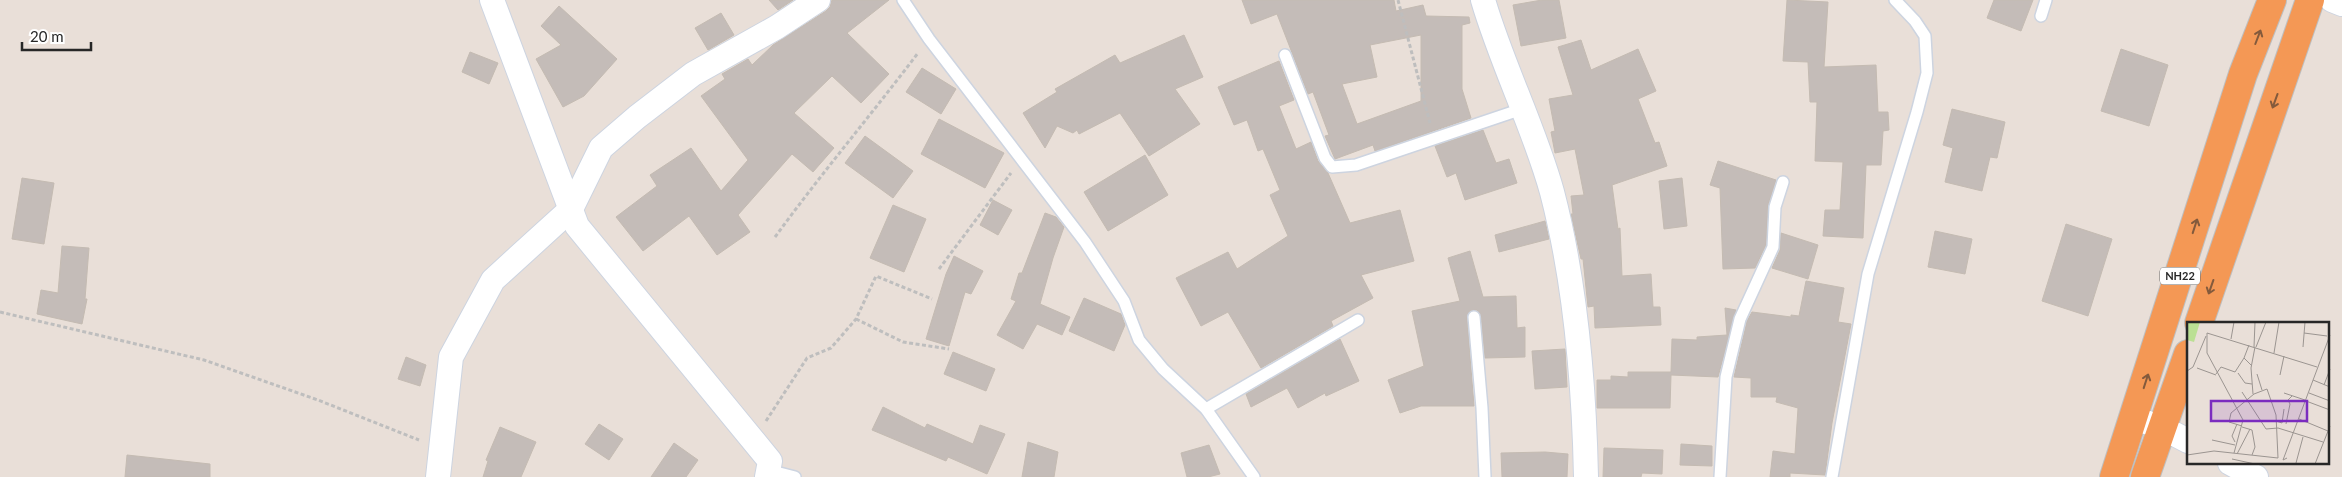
<svg xmlns="http://www.w3.org/2000/svg" width="2342" height="477" viewBox="0 0 2342 477" font-family="Lato,sans-serif">
<rect width="100%" height="100%" fill="#e9dfd8"/>
<g fill="#c4bcb8" stroke="#c4bbb2" fill-rule="evenodd">
<path d="M769 0H793L778 10Z"/>
<path d="M832 0H889L847 33 889 74 861 103 832 76 794 113 834 148 813 172 792 154 738 215 750 232 717 255 689 216 643 251 616 217 657 186 650 175 691 148 721 191 748 160 701 96 725 79 722 74 748 59 752 65 773 45 826 11 830 7Z"/>
<path d="M1242 0H1394L1396 11 1423 5 1426 16 1469 17 1470 23 1462 25V89L1471 118 1375 151 1373 145 1335 159 1325 136 1329 135 1313 92 1308 94 1277 14 1251 24ZM1421 35V101L1357 124 1342 84 1377 77 1370 45Z"/>
<path d="M1542 0H1559L1566 38 1521 46 1513 5Z"/>
<path d="M1787 0 1828 2 1824 67 1876 65 1878 112H1888L1889 130 1883 131 1881 165H1866L1863 238 1823 236 1825 210H1840L1843 162 1815 161 1817 102H1810L1808 62 1783 61Z"/>
<path d="M1994 0H2033L2021 31 1987 18Z"/>
<path d="M559 6 617 59 584 96 563 107 536 59 561 45 541 26Z"/>
<path d="M721 13 734 35 708 50 695 28Z"/>
<path d="M1184 35 1203 77 1175 89 1200 124 1149 156 1120 113 1079 134 1077 130 1073 133 1057 126 1045 148 1023 113 1057 92 1055 89 1115 55 1120 63Z"/>
<path d="M1581 40 1591 70 1638 49 1656 91 1638 99 1655 143 1659 142 1667 166 1612 185 1618 229 1620 228 1622 276 1651 274 1653 307H1660L1661 325 1595 328 1594 306 1588 307 1583 259H1581L1571 214H1573L1571 196 1584 195 1575 149 1555 153 1551 132 1555 131 1549 99 1573 95 1558 47Z"/>
<path d="M2121 49 2168 65 2149 126 2101 111Z"/>
<path d="M470 52 498 63 489 84 462 72Z"/>
<path d="M1279 61 1294 100 1279 106 1296 149 1311 142 1318 161 1328 173 1350 223 1400 210 1414 261 1361 275 1373 298 1331 321 1333 326 1261 368 1228 312 1201 326 1176 278 1228 252 1237 269 1288 236 1270 195 1280 190 1263 149 1258 151 1247 120 1234 125 1218 87Z"/>
<path d="M922 68 956 89 941 114 906 92Z"/>
<path d="M1952 109 2005 122 1997 158 1990 157 1982 191 1945 182 1953 148 1943 145Z"/>
<path d="M939 119 1004 153 985 188 921 154Z"/>
<path d="M1483 130 1496 163 1509 159 1517 183 1465 200 1456 173 1447 177 1435 146Z"/>
<path d="M865 136 913 171 893 198 845 163Z"/>
<path d="M1145 155 1168 195 1108 231 1084 192Z"/>
<path d="M1718 161 1776 180 1768 206 1766 245 1755 268 1723 269 1720 188 1710 185Z"/>
<path d="M22 178 54 183 44 244 12 239Z"/>
<path d="M1682 178 1687 226 1664 229 1659 181Z"/>
<path d="M993 200 1012 210 998 235 980 225Z"/>
<path d="M893 205 926 219 904 272 870 258Z"/>
<path d="M1045 213 1056 217 1064 227 1053 258 1040 304 1070 317 1062 335 1037 324 1023 349 997 335 1016 301 1011 299 1019 273H1022Z"/>
<path d="M1545 221 1549 239 1499 252 1495 235Z"/>
<path d="M2066 224 2112 239 2088 316 2042 301Z"/>
<path d="M1935 231 1972 239 1965 274 1928 267Z"/>
<path d="M1781 233 1818 245 1808 279 1772 268 1780 250Z"/>
<path d="M62 246 89 248 85 299H87L82 324 37 314 41 290 58 293Z"/>
<path d="M1470 251 1483 297 1516 296 1517 328 1525 327V357L1485 358 1481 316 1477 310 1470 311 1467 318 1474 406H1421L1400 413 1388 380 1424 366 1412 311 1460 301 1448 258Z"/>
<path d="M954 256 983 271 971 294 965 292 949 346 926 339 946 274Z"/>
<path d="M1806 281 1844 288 1838 322 1851 324 1832 423 1825 475 1790 473V477H1770L1773 451 1795 454 1798 408 1776 402 1777 397H1751V378L1734 377 1747 321 1752 312 1791 317V315L1799 316Z"/>
<path d="M1084 298 1121 314 1125 325 1114 351 1069 331Z"/>
<path d="M1725 308 1736 310 1718 377 1671 375 1670 408H1597V380H1611V376L1628 377V372H1671L1672 339 1697 340V337L1727 335Z"/>
<path d="M1340 339 1359 381 1326 396 1325 393 1298 408 1287 388 1251 407 1246 394Z"/>
<path d="M1565 349 1567 387 1535 389 1532 351Z"/>
<path d="M953 352 995 369 986 391 944 374Z"/>
<path d="M406 357 426 365 420 386 398 379Z"/>
<path d="M883 407 925 428 927 424 973 444 980 425 1005 434 987 474 948 457 946 461 872 430Z"/>
<path d="M599 424 623 439 609 460 585 444Z"/>
<path d="M500 427 536 442 521 477H483L488 461 486 460Z"/>
<path d="M1028 442 1058 452 1054 477H1022Z"/>
<path d="M674 443 698 460 686 477H651Z"/>
<path d="M1681 444 1712 446V466L1680 465Z"/>
<path d="M1209 445 1220 474 1208 477H1187L1181 453Z"/>
<path d="M1604 448 1663 450 1662 474 1642 473 1641 477H1603Z"/>
<path d="M1545 452 1568 454 1567 477H1502L1501 453Z"/>
<path d="M127 455 210 464V477H125Z"/>
</g>
<g fill="none" stroke-linecap="round" stroke-linejoin="round">
<defs>
<g id="service">
<path d="M903 0 929 39 1085 242 1124 301 1139 340 1163 369 1206 409 1254 477"/>
<path d="M2041 16 2046 0"/>
<path d="M1285 55 1325 158 1332 167 1356 165 1522 109"/>
<path d="M1474 317 1482 408 1485 477"/>
<path d="M1206 409 1358 320"/>
<path d="M768 470 795 477"/>
<path d="M1720 477 1726 377 1740 319 1773 247 1775 207 1783 182"/>
<path d="M1832 477 1868 274 1917 112 1927 73 1925 36 1915 21 1895 0"/>
</g>
<g id="minor">
<path d="M492 0 577 226 770 461 767 477"/>
<path d="M1483 0C1502 65 1534 127 1552 192 1576 284 1584 382 1586 477"/>
<path d="M2332 0 2342 4"/>
<path d="M2134 418 2163 428 2188 441"/>
<path d="M2230 463 2256 477"/>
<path d="M438 477 451 357 493 280 571 209 601 148 637 117 693 74 777 27 818 0"/>
</g>
<g id="trunk">
<path d="M2199 323 2310 0"/>
<path d="M2114 477 2243 74 2272 0"/>
<path d="M2145 477 2188 354"/>
</g>
</defs>
<use href="#service" stroke="#cdd4e0" stroke-width="14"/>
<use href="#minor" stroke="#cdd4e0" stroke-width="26"/>
<use href="#trunk" stroke="#bebebe" stroke-width="30"/>
<g stroke="#bebebe" stroke-width="3" stroke-dasharray="4 2.5" stroke-linecap="butt">
<path d="M1398 0 1430 123"/>
<path d="M775 237C821 174 871 115 918 53"/>
<path d="M939 269 1011 173"/>
<path d="M0 312 204 360 318 400 419 440"/>
<path d="M856 319 903 342 949 349"/>
<path d="M766 421 807 358 831 348 856 319 876 276 932 299"/>
</g>
<use href="#service" stroke="#fff" stroke-width="11"/>
<use href="#minor" stroke="#fff" stroke-width="24"/>
<use href="#trunk" stroke="#f49855" stroke-width="28"/>
</g>
<defs><path id="oneway-shaft" d="M-6 0H5M1.5-3L5.5 0L1.5 3" fill="none" stroke-width="1.6" stroke-linecap="round" stroke-linejoin="round" transform="scale(1.25)"/></defs>
<g stroke="#835a3c">
<use href="#oneway-shaft" transform="translate(2258 37) rotate(-69)"/>
<use href="#oneway-shaft" transform="translate(2275 101) rotate(110)"/>
<use href="#oneway-shaft" transform="translate(2195 226) rotate(-72)"/>
<use href="#oneway-shaft" transform="translate(2211 287) rotate(109)"/>
<use href="#oneway-shaft" transform="translate(2146 381) rotate(-72)"/>
</g>
<g text-anchor="middle" stroke-width="5" stroke-linejoin="round" paint-order="stroke">
<rect fill="#fff" stroke="#686868" stroke-width="1" x="2160" y="267.5" width="40" height="17" rx="4"/>
<g font-size="11" font-weight="bold" fill="#272727">
<text x="2180" y="280">NH22</text>
</g>
</g>
<g transform="translate(2187 322)">
<rect width="142" height="142" fill="#e9dfd8"/>
<path d="M0 0H13L7 20 0 18Z" fill="#bbe094"/>
<path fill="none" stroke="#9b9591" stroke-width="1" d="M117 11 140 14M44 17 47 0M62 23 57 36 64 43M67 25 68 0M69 25 79 0M116 25 118 0M87 31 92 0M10 46 29 53M0 49 6 45 19 14M51 51 58 61 65 62M29 52 34 45 48 50 57 36M70 52 75 68M93 53 97 34M126 58 143 65M137 63 143 47M55 70 79 107 91 106 136 120M97 71 118 78M122 71 143 79M66 72 64 46 68 25M119 79 143 88M112 97 141 109M89 99 95 101 97 87M99 102 103 82 101 78 105 74M55 104 42 100 44 91 67 72 80 67 89 93 91 136M55 105 65 108 68 125 65 133M25 118 48 123M48 120 45 114 50 102M47 131 56 98 20 31V11L130 45M50 132 63 107M0 133 27 129 91 136M100 136 96 138 143 13M45 137 68 142M109 141 116 115M128 142 143 104"/>
<path fill="#7b2cbf" fill-opacity="0.15" stroke="#7b2cbf" stroke-width="2.5" d="M24 79H120V99H24Z"/>
<rect width="142" height="142" fill="none" stroke="#272727" stroke-width="2.5"/>
</g>
<path d="M22 42v8h69v-8" fill="none" stroke="#272727" stroke-width="2.5"/>
<text x="30" y="42" font-size="15" fill="#272727" stroke="#ffffff" stroke-width="4" paint-order="stroke">20 m</text>
</svg>
